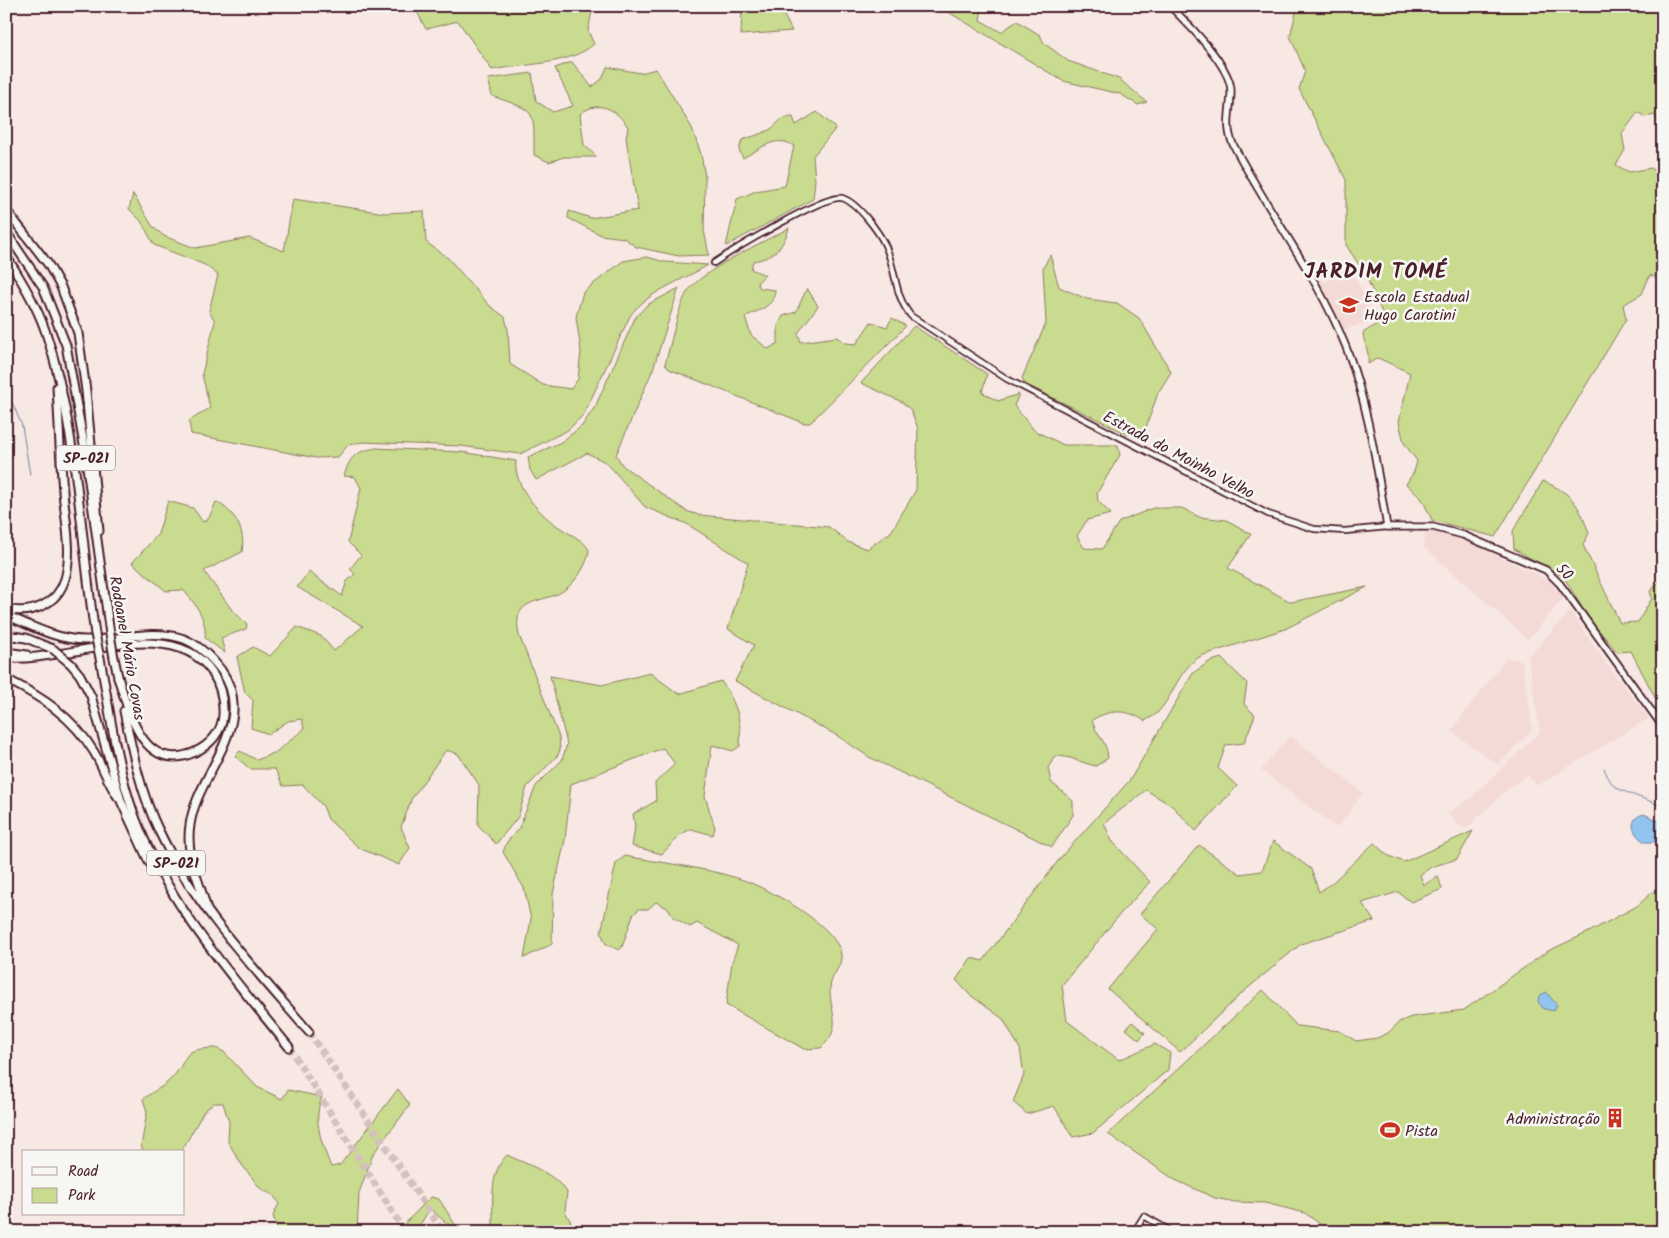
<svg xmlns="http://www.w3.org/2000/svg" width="1669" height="1238" viewBox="0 0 1669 1238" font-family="Kalam,sans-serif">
<rect width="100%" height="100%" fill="#f7e8e4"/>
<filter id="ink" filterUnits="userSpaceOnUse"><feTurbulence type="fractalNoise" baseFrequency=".02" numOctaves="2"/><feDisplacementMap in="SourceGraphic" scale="10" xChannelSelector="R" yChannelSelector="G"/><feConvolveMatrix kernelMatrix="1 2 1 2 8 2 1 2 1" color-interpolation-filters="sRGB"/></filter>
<g filter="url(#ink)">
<g fill="#f4dad6">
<path d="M1348 265 1363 292 1374 319 1342 331 1319 282 1323 279 1325 282 1337 275 1336 271Z"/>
<path d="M1426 528 1443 530 1550 581 1564 597 1528 640 1424 547Z"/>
<path d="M1570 611 1608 666 1649 718 1537 786 1528 775 1511 786 1467 828 1461 827 1447 813 1470 799 1540 732 1528 657Z"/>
<path d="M1506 658 1522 661 1533 729 1498 765 1451 731Z"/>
<path d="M1290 736 1363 793 1337 828 1261 770Z"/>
</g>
<g fill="#c9db8f" stroke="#8a7d5d">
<path d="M414 6H593L588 31 594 44C571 65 522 64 492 70L458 21 426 29Z"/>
<path d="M742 6H779L792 31 741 35Z"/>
<path d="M980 6 982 8 980 20 1001 32 1017 21 1040 35 1044 43 1068 61 1119 79 1147 102 1138 105 1120 94 1063 81 940 7Z"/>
<path d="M1292 6H1663V23L1658 28 1663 43V136L1655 115 1645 117 1638 112 1622 134 1625 150 1616 165 1629 172 1651 168 1663 176V280L1650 275 1642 294 1623 305 1626 319 1495 537 1432 520 1422 499 1406 484 1414 472 1417 461 1404 443 1399 422 1410 373 1378 358 1368 364C1370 352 1364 345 1363 333L1385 319 1365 274 1346 245V180L1299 89 1305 71 1290 36 1296 13Z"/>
<path d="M572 62 592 87 602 79 607 67 641 73 656 69 692 128 701 154 705 177 704 230 709 255 679 256 636 247 624 238 601 235 568 218 569 211 591 218 638 210 626 138 628 127C616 109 599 99 580 114L584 145 597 157H564L549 162 534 155C534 107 537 112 492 96L488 79 532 73 536 101 553 112 573 106 555 68Z"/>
<path d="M817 112 836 128 813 156 815 180 813 199 726 246 737 199 756 191 785 186 794 146C776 134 760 149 743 158L739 150 742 140C751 137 761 134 769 130 779 124 779 117 793 117L796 125Z"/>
<path d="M133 194 153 227 164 236 195 248 249 238 284 251 293 199 385 213 424 211 426 242 448 258 490 306 505 317 508 330 510 364 543 385 571 389 578 379 581 351 576 317 583 292 623 261 647 257 665 262 708 265C682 281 648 291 630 316L584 414 568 430 520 454 461 446 362 442 348 445 338 457 316 458 191 434 189 421 210 408 202 374 215 321 209 311 218 275 205 265 154 245 141 221 129 209Z"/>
<path d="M789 228C783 248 773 258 753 261L751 269 765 275 757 283 760 288 775 290C775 307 758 310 745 317L751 335 768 349 778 343V326L783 316 796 312 807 288 818 306 798 333 801 342 837 337 846 343 856 344 871 322 887 327 892 318 906 326 810 423H804L669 369 665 364C671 344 677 312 686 294 699 271 764 242 789 228Z"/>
<path d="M1050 255 1059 287 1087 299 1117 303 1139 318 1171 372 1158 393 1143 436 1127 434 1025 384 1022 378 1046 323 1043 268Z"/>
<path d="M679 288 653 369 616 455 623 466 686 511 699 515 829 527 848 542 867 549 891 532 916 490 918 429 911 410 902 402 861 383 914 326 987 374 982 392 998 401 1019 394 1014 406 1035 431 1064 445H1118L1120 455 1097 493 1098 501 1111 514 1087 520 1077 536 1084 548 1102 549 1119 522 1153 508H1182L1199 517 1227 520 1251 534 1228 568 1291 602 1367 587 1285 629 1201 656C1177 671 1175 694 1158 712 1155 716 1149 718 1145 721 1127 709 1110 709 1092 720 1097 738 1106 738 1108 758L1096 766C1081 763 1071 756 1055 756L1048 768 1051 782 1073 801V815L1052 847 869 757 836 735 735 681 754 645 728 629 748 563 687 524 645 507 607 463 587 453 536 480 530 470 528 457 561 442 582 426 596 405 635 318 647 305Z"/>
<path d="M376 448 461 452 516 461C513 487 541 516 562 529 571 535 584 540 589 550 588 566 571 590 555 595 533 603 512 602 519 635L559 737 560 750 558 755 527 787 518 817 496 844 478 825 479 785 458 754 446 750 412 798 401 827 410 848 399 865 359 848 328 819 323 806 303 785 283 786 275 769H250L235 756 240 751 257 760 276 752 304 729 302 719 288 721 269 734 251 728 253 700 245 693 237 657 253 647 270 656 297 627 321 636 334 651 363 626 297 587 309 572 342 596 347 581 355 574 350 569 361 555 348 542 361 488 355 477 344 476C350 456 355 452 376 448Z"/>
<path d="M1543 481C1573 494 1578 503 1589 533L1583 545 1620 623 1638 622 1652 598 1650 591 1663 578V713L1631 651 1617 652 1586 615 1564 577 1514 549 1513 531Z"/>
<path d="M168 501 193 508 203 522 209 518 216 502C235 511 246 531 242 552L204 571 232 610 247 624 246 629 221 638 225 653 205 638C207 619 196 604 183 590L166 591 132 563 158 534Z"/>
<path d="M1221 658 1247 683 1244 704 1255 715 1244 743 1226 745 1218 768 1237 786 1196 831 1172 806 1146 790 1104 823 1112 841 1150 882 1121 913 1062 985 1067 1021 1119 1060 1155 1044 1170 1053 1168 1070 1093 1133 1073 1137 1054 1106 1027 1114 1013 1102 1024 1075 1020 1049 1003 1019 969 994 956 980 971 958 983 961 1061 857 1130 780 1193 673 1209 662Z"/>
<path d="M650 673 679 694 721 681C736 702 742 720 740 746L733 751 712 745 705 796 715 828 713 835 691 829 680 835 662 854 632 846 635 827 633 814 656 801 655 783 675 764 663 748 571 784 565 840 553 894 552 944 524 958 531 919 524 888 503 852 507 842 519 828 536 786 562 760 567 744 550 676 602 685Z"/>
<path d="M1473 831 1457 859 1431 867 1420 875 1424 885 1438 876 1442 889 1411 902 1398 892 1362 903 1374 921 1301 944 1242 993 1180 1052 1108 989 1158 929 1140 914 1199 845 1240 874 1262 871 1273 841 1311 869 1319 892 1332 883 1374 843 1387 855 1404 862Z"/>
<path d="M625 856C662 863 701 867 737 878 763 885 837 925 841 954 843 967 830 975 830 989 830 1015 844 1026 821 1048L804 1049 726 1005 732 962 738 945 697 923 690 927 673 917 669 909 656 902 648 909H639L633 915 622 947 619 950 606 944 601 933 616 863Z"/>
<path d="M1663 883V1232H1331L1305 1213 1265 1203 1235 1202 1215 1198 1175 1180 1108 1134 1263 990 1297 1026 1340 1031 1356 1041 1377 1038 1388 1033 1399 1022 1411 1017 1464 1010 1548 951 1589 932 1637 906Z"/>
<path d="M1132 1022 1145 1033 1139 1040 1126 1029Z"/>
<path d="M216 1048 224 1052 257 1087 282 1099 288 1090 322 1097C312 1120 322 1144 331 1167L340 1165 398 1089 410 1105 373 1154 359 1193 357 1232H278L273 1216 279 1203 273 1195 261 1189 242 1165 228 1142 229 1122 223 1103H214L204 1111 181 1152H145L141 1147 147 1112 143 1099C152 1092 165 1086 172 1078 192 1055 179 1049 216 1048Z"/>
<path d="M507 1155C530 1166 551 1171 567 1192L565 1211 576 1232H486L493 1224C493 1200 489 1173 507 1155Z"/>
<path d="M431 1197 439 1199 460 1232H444L449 1225 430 1209 419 1226 420 1232H401L406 1222Z"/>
</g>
<g fill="#91c4ee" stroke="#7582a0">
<path d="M1644 814 1663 823 1661 842H1645C1632 835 1627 818 1644 814Z"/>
<path d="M1546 992 1557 1005 1554 1011 1544 1009 1538 1002 1539 996Z"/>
</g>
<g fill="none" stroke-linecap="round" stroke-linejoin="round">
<g stroke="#7582a0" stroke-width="1">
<path d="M8 328 7 374 10 397 22 426 30 475"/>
<path d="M1604 768C1606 773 1608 778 1611 782 1617 793 1650 798 1663 808"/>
</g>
<g stroke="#d4c0bf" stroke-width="7" stroke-dasharray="7 3.5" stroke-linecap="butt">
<path d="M309 1032 443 1232"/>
<path d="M289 1047 405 1232"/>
</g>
<defs>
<g id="minor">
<path d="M714 263C733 250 825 194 842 198 857 202 879 232 885 245 896 268 894 296 911 316L1007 379 1268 514 1314 529 1345 531 1387 527"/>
<path d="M1134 1232 1144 1216 1172 1232"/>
</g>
<path id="major" d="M1170 6C1187 23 1231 66 1231 91 1231 110 1224 128 1234 146 1269 214 1318 276 1346 347 1368 403 1377 468 1387 527H1433L1463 535 1546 570 1560 584 1663 727"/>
<g id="highway">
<path d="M6 210 48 264 61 287 78 333 86 391 99 531"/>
<path d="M6 232 43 287 66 345 84 445 110 634"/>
<path d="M6 256C21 279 36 304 45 330 77 425 80 535 95 634"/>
<path d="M6 609C31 615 57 605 65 579 73 552 65 519 63 491 60 457 59 422 57 387"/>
<path d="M6 615C31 626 58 640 85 640 118 641 152 628 184 639 199 645 211 657 221 670 259 723 197 773 190 825 185 857 200 881 207 910"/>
<path d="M6 635 26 638 53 649"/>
<path d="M6 652 27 655"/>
<path d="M6 658C66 663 172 613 212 672 220 685 224 699 223 715 222 732 210 745 195 752 143 775 129 712 118 677"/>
<path d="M100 658C110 711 116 766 135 817 168 905 231 975 289 1047"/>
<path d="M114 658 119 681"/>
<path d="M71 664 80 675 91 696 121 801 149 862 159 873"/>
<path d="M6 679C42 697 73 717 94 752 103 767 108 783 118 797"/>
<path d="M124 711C132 751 141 794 159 831 195 907 255 969 309 1032"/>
</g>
</defs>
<use href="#minor" stroke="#4a1f2b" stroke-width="8"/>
<use href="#major" stroke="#4a1f2b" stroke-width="9"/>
<use href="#highway" stroke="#4a1f2b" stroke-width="11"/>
<use href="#minor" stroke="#f6f6f2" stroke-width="4.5"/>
<use href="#major" stroke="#f6f6f2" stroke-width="5.5"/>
<use href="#highway" stroke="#f6f6f2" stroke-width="7"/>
<defs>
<g id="highway-bridge">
<path d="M95 634 100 658"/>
<path d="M110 634 114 658"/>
<path d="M53 649 71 664"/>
</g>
</defs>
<use href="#highway-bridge" stroke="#4a1f2b" stroke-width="11" stroke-linecap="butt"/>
<use href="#highway-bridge" stroke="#f6f6f2" stroke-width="7"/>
</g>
</g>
<defs>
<symbol id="school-bare" viewBox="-9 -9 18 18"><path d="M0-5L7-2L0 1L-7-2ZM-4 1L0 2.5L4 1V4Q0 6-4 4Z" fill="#c8321e" stroke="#f6f6f2" stroke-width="2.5" paint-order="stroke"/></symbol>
<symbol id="building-bare" viewBox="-9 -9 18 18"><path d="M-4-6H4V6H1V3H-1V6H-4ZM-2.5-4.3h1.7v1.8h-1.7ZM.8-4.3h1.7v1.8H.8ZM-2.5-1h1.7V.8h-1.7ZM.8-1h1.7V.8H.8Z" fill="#c8321e" stroke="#f6f6f2" stroke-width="2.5" paint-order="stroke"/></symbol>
<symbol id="stadium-bare" viewBox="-9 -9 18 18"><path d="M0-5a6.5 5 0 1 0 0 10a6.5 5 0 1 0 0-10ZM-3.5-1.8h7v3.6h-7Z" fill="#c8321e" stroke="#f6f6f2" stroke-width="2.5" paint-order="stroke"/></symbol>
</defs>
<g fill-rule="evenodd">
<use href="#school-bare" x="1335" y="291" width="28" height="28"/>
<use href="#building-bare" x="1601" y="1104" width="28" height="28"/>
<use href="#stadium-bare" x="1376" y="1116" width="28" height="28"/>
</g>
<g text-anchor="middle" stroke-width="5" stroke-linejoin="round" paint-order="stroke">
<g fill="#f6f6f2" stroke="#7e6067" stroke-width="1">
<rect x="57" y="445.5" width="58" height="25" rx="4"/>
<rect x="147" y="850.5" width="58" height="25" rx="4"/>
</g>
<g font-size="15" font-weight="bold" fill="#4a1f2b">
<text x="86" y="463">SP-021</text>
<text x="176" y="868">SP-021</text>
</g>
<g font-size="16" fill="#4a1f2b" stroke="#f6f6f2" text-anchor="start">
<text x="1364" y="302">Escola Estadual<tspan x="1364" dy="18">Hugo Carotini</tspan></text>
<text x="1600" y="1124" text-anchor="end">Administração</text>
<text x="1405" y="1136">Pista</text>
</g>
<g font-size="16" fill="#4a1f2b" stroke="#f6f6f2">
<text transform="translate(1179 454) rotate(28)" y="6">Estrada do Moinho Velho</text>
<text transform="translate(1565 571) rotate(46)" y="6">50</text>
<text transform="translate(128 648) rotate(80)" y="6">Rodoanel Mário Covas</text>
</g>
<g font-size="21" font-weight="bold" letter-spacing="1" fill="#4a1f2b" stroke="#f6f6f2">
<text x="1376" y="278">JARDIM TOMÉ</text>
</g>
</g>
<rect width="1669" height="1238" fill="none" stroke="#f6f6f2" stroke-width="25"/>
<rect x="12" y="12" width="1644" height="1213" fill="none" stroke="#4a1f2b" stroke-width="2" filter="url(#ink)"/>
<rect x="22" y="1150" width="162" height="65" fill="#f6f6f2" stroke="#b1a0a2"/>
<rect x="32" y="1167" width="25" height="8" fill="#f6f6f2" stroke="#b1a0a2"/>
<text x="68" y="1176" font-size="15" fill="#4a1f2b">Road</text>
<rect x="32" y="1188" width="25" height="15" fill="#c9db8f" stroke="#b1a0a2"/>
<text x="68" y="1200" font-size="15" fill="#4a1f2b">Park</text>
</svg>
